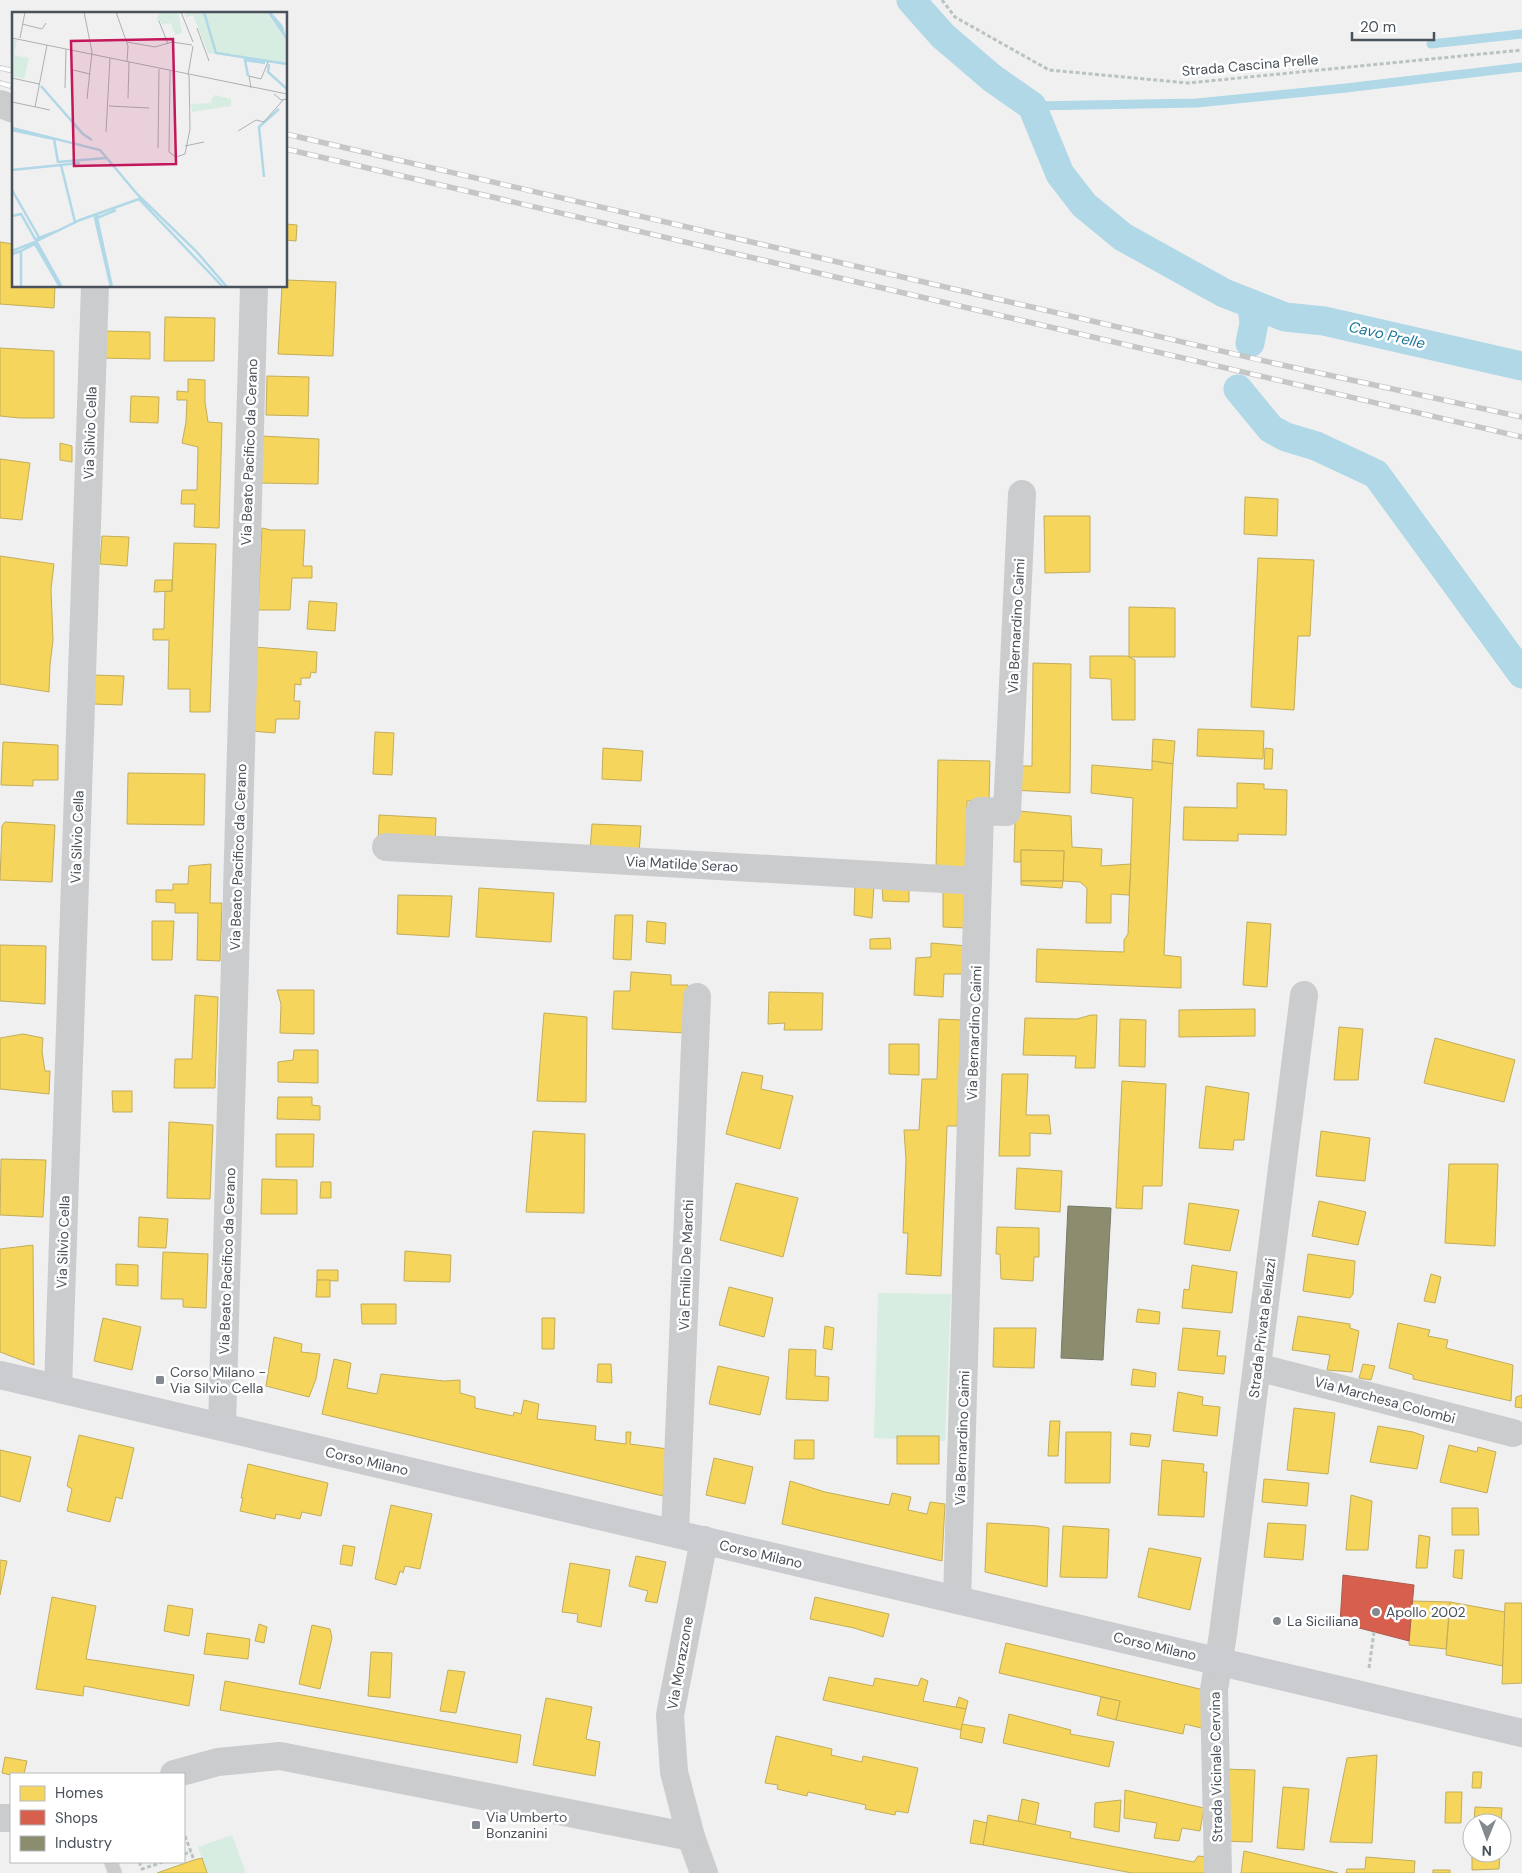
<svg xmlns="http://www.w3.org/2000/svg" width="1522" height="1873" viewBox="0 0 1522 1873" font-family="'DM Sans',sans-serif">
<rect width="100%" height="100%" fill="#f0f0f0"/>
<g fill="#d7ede1">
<path d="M878 1293 951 1294 945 1441 874 1438Z"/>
<path d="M232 1835 246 1873H207L198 1847Z"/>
</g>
<g fill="#f6d55c" stroke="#c2ad5b">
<path d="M286 224 297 225 296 241 286 240Z"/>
<path d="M0 242 14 244V286H55L54 308 0 304Z"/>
<path d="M286 280 336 282 333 356 278 354 282 286H286Z"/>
<path d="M165 317 215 318 214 361H164Z"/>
<path d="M102 331 150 332V359L101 358Z"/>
<path d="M0 348 54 351V418H20L0 416Z"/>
<path d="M267 376 309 377 308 416 266 415Z"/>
<path d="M188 379 205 380V402L208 422 222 423 219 528 194 527 195 504H181L182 490H197L198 447 182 443 186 422 187 400H177V391L188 392Z"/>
<path d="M131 396 159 397 158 423 130 422Z"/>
<path d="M262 436 319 439 318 484 261 483Z"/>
<path d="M60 443 72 446V462L60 460Z"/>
<path d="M0 459 30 463 22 520 0 518Z"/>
<path d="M1245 497 1278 499 1277 536 1244 534Z"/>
<path d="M1044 516H1090V572L1045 573Z"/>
<path d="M262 528 271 530H305L303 566H312V578H292L290 610H258Z"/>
<path d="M102 536 129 537 127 566 100 564Z"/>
<path d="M174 543 216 544 210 712H190V689H168L169 640H153V629H164L165 591H172Z"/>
<path d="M0 556 54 564 51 589 53 640 50 665 49 692 0 684Z"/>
<path d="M1258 558 1314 560 1310 636H1298L1294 710 1251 707Z"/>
<path d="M155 580H172V591L154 592Z"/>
<path d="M309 601 337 603 335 631 307 629Z"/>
<path d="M1129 607 1175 608V657H1129Z"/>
<path d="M255 647 317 652 316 673 311 672 310 678H301V685L295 684 294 701H300L299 719H276L275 733 251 731Z"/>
<path d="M1090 656H1127L1135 660V720H1112L1111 679 1090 678Z"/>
<path d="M1033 663 1071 664 1070 793 1011 790 1012 766H1032Z"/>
<path d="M94 675 124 676 122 705 93 704Z"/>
<path d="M1198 729 1264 731 1263 759 1197 756Z"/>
<path d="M375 732 394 733 392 775 373 774Z"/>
<path d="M1153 739 1175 741 1173 764 1152 761Z"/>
<path d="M3 742 58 745V780H33V786L1 785Z"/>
<path d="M603 748 643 751 641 781 602 779Z"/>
<path d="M1265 748 1273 749 1272 769H1264Z"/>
<path d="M938 760 990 761 989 801H967L966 871 936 870Z"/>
<path d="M1152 761 1173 764 1164 955 1181 957V988L1036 982 1037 949 1124 952V940L1128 934 1133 798 1091 793 1092 765 1152 770Z"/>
<path d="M128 773 205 774 204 825 127 824Z"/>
<path d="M1237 783 1264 784V789L1287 790 1286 835 1238 834V841L1183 840 1184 807 1237 808Z"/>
<path d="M1019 811 1071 816 1072 847 1102 849 1101 866 1131 864 1129 895 1111 894V923H1086L1087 888 1080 882 1063 881 1064 851 1021 850V862H1014L1015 821Z"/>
<path d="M379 815 436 818 435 847 378 844Z"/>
<path d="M5 822 55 825 52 882 0 880 2 826Z"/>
<path d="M592 824 641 826 639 853 590 851Z"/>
<path d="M1021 850 1064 851 1063 881H1021Z"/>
<path d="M211 864 210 903H222L220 961 197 960 198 913H175V903L156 902V890H173V884H188L189 866Z"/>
<path d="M1021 881H1063L1062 888 1021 885Z"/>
<path d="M855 885H874L872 918 854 915Z"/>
<path d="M882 885H909V902L883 901Z"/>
<path d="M943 886H968V928L943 927Z"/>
<path d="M479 888 554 893 551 942 476 937Z"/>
<path d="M398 895 452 896 449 937 397 934Z"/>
<path d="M615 915H633L631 960 613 959Z"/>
<path d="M152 921H174L172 960H152Z"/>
<path d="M647 921 666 923 665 944 646 942Z"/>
<path d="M1247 922 1271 924 1267 987 1243 985Z"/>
<path d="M890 938 891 949H870V939Z"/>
<path d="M931 943 968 946 967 974H944L943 997 914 995 916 958 931 957Z"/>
<path d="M0 945 46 946 45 1004 0 1001Z"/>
<path d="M631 972 671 975V985H688L685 1033 612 1029 614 991H630Z"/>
<path d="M277 990H314V1034L280 1033 281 1004Z"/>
<path d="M769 992 823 993 822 1030H784L785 1023 768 1024Z"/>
<path d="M195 995 218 997 215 1088H174L175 1059H192Z"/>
<path d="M1255 1009V1036L1179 1037V1010Z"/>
<path d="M544 1013 587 1017 586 1102 537 1101Z"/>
<path d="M1091 1015H1097L1095 1068H1075L1076 1056 1023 1055 1025 1018 1077 1019Z"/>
<path d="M939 1019 962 1020 957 1126H947L941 1276 906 1274 908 1233H903L906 1160 904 1130H919L922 1079H937Z"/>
<path d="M1120 1019 1146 1020 1145 1067 1119 1066Z"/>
<path d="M1339 1027 1363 1029 1358 1080H1334Z"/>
<path d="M23 1034 43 1038 42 1051 45 1071H50L49 1094 0 1089V1038Z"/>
<path d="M1435 1038 1515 1060 1504 1102 1424 1083Z"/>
<path d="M889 1044H919V1075L889 1074Z"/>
<path d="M294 1050H318V1083L278 1082V1062L293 1060Z"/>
<path d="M742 1072 763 1076 761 1089 793 1096 780 1149 726 1134Z"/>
<path d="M1002 1074H1028L1026 1115H1049L1051 1134 1030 1133V1156H999Z"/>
<path d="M1122 1081 1166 1084 1162 1186H1143L1142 1209 1116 1208Z"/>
<path d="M1206 1086 1249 1093 1244 1140H1234L1233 1150 1199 1148Z"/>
<path d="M112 1091H132V1112H113Z"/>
<path d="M278 1097H312V1105L320 1106V1120L277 1119Z"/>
<path d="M169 1122 213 1125 210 1199 167 1198Z"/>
<path d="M533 1131 585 1134 584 1213 526 1212Z"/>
<path d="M1321 1131 1370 1138 1365 1181 1316 1176Z"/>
<path d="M276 1134H314L313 1167H276Z"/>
<path d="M1 1159 46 1160 43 1217 0 1215Z"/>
<path d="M1449 1164H1498L1495 1246 1445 1243Z"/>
<path d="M1017 1168 1062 1171 1060 1212 1015 1209Z"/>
<path d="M262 1179 297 1180V1214H261Z"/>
<path d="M321 1182H331V1198H320Z"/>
<path d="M736 1183 798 1198 783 1257 720 1240Z"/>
<path d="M1319 1201 1366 1212 1358 1245 1312 1236Z"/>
<path d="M1189 1203 1239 1210 1230 1251 1184 1244Z"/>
<path d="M139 1217 168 1219 166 1248 138 1247Z"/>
<path d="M997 1227 1039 1228V1257H1034L1033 1281 1001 1279 1000 1254H996Z"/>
<path d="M33 1245 34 1365 0 1352V1249Z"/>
<path d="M405 1251 451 1255 450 1282 404 1281Z"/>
<path d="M163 1252 208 1254 206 1308 183 1307V1299H161Z"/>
<path d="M1308 1254 1355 1261 1353 1294 1350 1298 1303 1291Z"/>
<path d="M116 1264 138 1265V1286L116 1285Z"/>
<path d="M1192 1265 1237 1272 1232 1313 1182 1308 1184 1289 1189 1290Z"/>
<path d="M317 1270H338V1281L317 1280Z"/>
<path d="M1431 1274 1441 1277 1435 1303 1424 1301Z"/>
<path d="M317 1280H330V1297H316Z"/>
<path d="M729 1287 773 1298 764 1337 719 1325Z"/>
<path d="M361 1304H396V1324H362Z"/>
<path d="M1138 1309 1160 1312 1159 1324 1136 1322Z"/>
<path d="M1298 1316 1350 1324V1328L1359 1331 1352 1372 1327 1370 1330 1355 1292 1350Z"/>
<path d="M103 1318 141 1327 132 1370 94 1361Z"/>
<path d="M542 1318H555L554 1349H542Z"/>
<path d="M1398 1323 1430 1330 1428 1336 1448 1340 1446 1348 1513 1365 1511 1401 1413 1379V1375L1389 1368Z"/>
<path d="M825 1326 834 1328 832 1350 823 1348Z"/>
<path d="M994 1328H1036L1034 1368 993 1367Z"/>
<path d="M1183 1328 1220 1331 1217 1356H1226L1224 1374 1178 1370Z"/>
<path d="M274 1337 302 1344 301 1352 320 1354 316 1379 309 1397 266 1386Z"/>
<path d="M789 1349 816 1350 815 1376 829 1377 828 1401 786 1399Z"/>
<path d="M334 1359 351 1363 347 1388 377 1394 381 1374 444 1381 460 1380V1393L475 1397V1408L513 1416 514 1412 521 1414 524 1400 539 1404 537 1419 596 1426 595 1440 626 1444V1432H631L630 1444 668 1449 663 1496 322 1414Z"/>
<path d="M598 1364H611L612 1383 597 1382Z"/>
<path d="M1363 1364 1375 1366 1371 1380 1359 1378Z"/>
<path d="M718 1366 769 1377 760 1415 709 1404Z"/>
<path d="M1133 1369 1156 1373 1155 1387 1131 1385Z"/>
<path d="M1178 1392 1203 1397 1202 1405 1220 1407 1217 1436 1173 1431Z"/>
<path d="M1522 1395V1408L1515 1407 1516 1397Z"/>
<path d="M1294 1408 1335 1413 1328 1474 1287 1470Z"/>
<path d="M1050 1421H1060L1058 1456H1048Z"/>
<path d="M1378 1426 1413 1432 1424 1436 1417 1469 1370 1462Z"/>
<path d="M1066 1432H1111L1110 1483H1065Z"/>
<path d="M1131 1433 1151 1435 1149 1447 1130 1445Z"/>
<path d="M79 1435 134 1448 122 1499 116 1497 110 1522 67 1511 72 1489 67 1486Z"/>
<rect x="897" y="1436" width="42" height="28"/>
<path d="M795 1440H814V1459H794Z"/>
<path d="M1449 1445 1477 1452 1478 1447 1496 1452 1487 1493 1440 1482Z"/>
<path d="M0 1450 31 1457 20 1502 0 1496Z"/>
<path d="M714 1458 753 1467 745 1504 706 1495Z"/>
<path d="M1162 1460 1204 1464 1203 1472H1207L1204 1517 1158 1515Z"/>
<path d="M248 1464 328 1483 321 1516 302 1512 300 1519 276 1514 275 1519 240 1511 243 1498H241Z"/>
<path d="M1264 1479 1309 1483 1307 1506 1262 1502Z"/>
<path d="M790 1481 825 1492 889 1505 892 1493 911 1497 908 1510 927 1514 930 1502 945 1504 942 1561 782 1524Z"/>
<path d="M1351 1495 1372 1501 1368 1550H1346Z"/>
<path d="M391 1505 432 1514 420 1569 405 1566 403 1573 400 1571 396 1585 375 1579Z"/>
<path d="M1452 1508H1478L1479 1535H1452Z"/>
<path d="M987 1523 1038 1526 1049 1528 1047 1587 985 1572Z"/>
<path d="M1268 1523 1306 1525 1303 1560 1264 1557Z"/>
<path d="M1063 1526 1109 1529 1107 1578 1060 1577Z"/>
<path d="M1419 1535 1430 1537 1427 1568H1416Z"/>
<path d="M343 1545 355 1547 352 1566 340 1564Z"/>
<path d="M1149 1548 1201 1558 1190 1610 1138 1597Z"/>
<path d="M1455 1550H1464L1462 1579 1453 1577Z"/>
<path d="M636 1556 666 1562 657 1603 645 1601 648 1591 629 1586Z"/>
<path d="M0 1560 7 1561 0 1595Z"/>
<path d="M570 1563 610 1570 601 1627 577 1622 578 1614 562 1612Z"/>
<path d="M52 1597 96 1606 86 1659 194 1675 189 1706 84 1686 83 1696 36 1689Z"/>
<path d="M815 1597 889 1614 883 1637 854 1628 810 1619Z"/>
<path d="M1412 1601 1450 1602 1446 1649 1409 1645Z"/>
<path d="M1450 1602 1505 1612 1503 1666 1446 1655Z"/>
<path d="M1505 1603H1522V1683L1502 1684Z"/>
<path d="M168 1605 193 1609 189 1636 164 1631Z"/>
<path d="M259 1624 267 1627 264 1643 255 1641Z"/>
<path d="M312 1625 330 1629 332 1638 320 1689 299 1684Z"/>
<path d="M207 1633 250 1639 248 1659 204 1654Z"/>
<path d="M1006 1643 1204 1690 1205 1729 1185 1724 1183 1734 1116 1720 1120 1701 999 1673Z"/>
<path d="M371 1652 392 1653 390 1698 368 1696Z"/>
<path d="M448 1670 465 1672 456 1713 440 1711Z"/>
<path d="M829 1677 873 1686 875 1678 918 1686 921 1678 928 1681 923 1701 966 1709 961 1730 823 1700Z"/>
<path d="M225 1681 521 1735 517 1763 220 1710Z"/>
<path d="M959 1697 968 1701 966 1709 956 1707Z"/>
<path d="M1101 1697 1120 1701 1116 1720 1097 1715Z"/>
<path d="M546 1698 592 1707 586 1739 600 1742 595 1776 533 1765Z"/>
<path d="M1009 1714 1071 1730 1070 1734 1114 1742 1109 1767 1003 1743Z"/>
<path d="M962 1724 985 1728 982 1743 960 1738Z"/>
<path d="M776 1736 832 1749 831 1755 862 1762 863 1756 918 1768 908 1813 896 1811 895 1815 865 1809 866 1805 808 1792 807 1796 777 1789 778 1785 765 1783Z"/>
<path d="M1377 1755 1372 1843 1330 1842 1347 1758Z"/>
<path d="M5 1757 27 1761 24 1774 11 1775 2 1773Z"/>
<path d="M1222 1769 1255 1770 1252 1842 1220 1841Z"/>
<path d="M1473 1772H1482L1481 1788H1472Z"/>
<path d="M1283 1787 1309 1789 1304 1850 1277 1848Z"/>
<path d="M1125 1790 1204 1808 1200 1831 1182 1828 1179 1841 1154 1838 1157 1823 1124 1818Z"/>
<path d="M1446 1792H1462L1461 1823H1445Z"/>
<path d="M1022 1799 1039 1803 1035 1826 1018 1821Z"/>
<path d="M1121 1800 1119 1832 1094 1827 1095 1803Z"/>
<path d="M1475 1807 1502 1808 1501 1823H1474Z"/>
<path d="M988 1815 1071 1832 1070 1838 1194 1862 1198 1856 1208 1857V1873H1132L983 1845Z"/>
<path d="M974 1820 987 1823 983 1845 970 1843Z"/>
<path d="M1244 1851 1338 1873H1241Z"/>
<path d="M1472 1853H1500L1499 1869 1472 1870Z"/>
<path d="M1366 1857 1415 1861 1414 1873H1346L1347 1869H1365Z"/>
<path d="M202 1858 207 1873H157L194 1860Z"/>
<rect x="1433" y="1870" width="17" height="3"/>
</g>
<path fill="#d6604d" stroke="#ac5c51" d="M1343 1575 1414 1585 1409 1641 1340 1623Z"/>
<path fill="#8c8c6e" stroke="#787a68" d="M1068 1206 1111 1208 1103 1360 1061 1358Z"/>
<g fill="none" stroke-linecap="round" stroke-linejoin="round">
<g stroke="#b0d8e6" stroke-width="9">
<path d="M1431 44 1522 34"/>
<path d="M1032 106 1197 103 1346 88 1522 67"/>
</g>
<g stroke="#b0d8e6" stroke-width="29">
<path d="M911 0 943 36 992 78 1032 106 1060 174 1084 205 1123 237 1224 293 1285 317 1324 321 1522 366"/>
<path d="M1250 343 1254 323 1252 305"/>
<path d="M1238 389 1271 429 1286 437 1316 446 1376 474 1522 674"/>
</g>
<g stroke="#b9c3c0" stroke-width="3" stroke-dasharray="4 2.5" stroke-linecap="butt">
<path d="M942 0 955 17 1049 70 1188 83 1522 50"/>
<path d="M1369 1668 1374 1632"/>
<path d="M185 1836 194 1860"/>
<path d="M184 1854 191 1852"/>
<path d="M139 1862 142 1869 163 1862"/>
</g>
<path stroke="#caccce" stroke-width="14" d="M111 1862 115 1873"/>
<g stroke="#caccce" stroke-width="28">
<path d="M0 104 14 109"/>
<path d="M386 847 978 881"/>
<path d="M1257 1367 1513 1433"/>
<path d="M58 1388 95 286"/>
<path d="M222 1427 254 286"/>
<path d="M675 1533 697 997"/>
<path d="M704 1540 670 1715 674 1772 691 1837 704 1873"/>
<path d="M957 1600 980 811 1007 812 1022 494"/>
<path d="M174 1774 218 1762 280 1756 691 1837"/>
<path d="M0 1818H11"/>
<path d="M1218 1873 1214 1690 1223 1634 1304 995"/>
</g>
<path stroke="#cbcccf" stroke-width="28" d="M0 1375 1522 1733"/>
<defs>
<g id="rail">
<path d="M0 68 14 71"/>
<path d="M0 83 14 87"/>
<path d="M286 134 1273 363 1522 417"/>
<path d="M286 149 1522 437"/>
</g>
</defs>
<use href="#rail" stroke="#c5c6c8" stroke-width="5.5"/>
<use href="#rail" stroke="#fff" stroke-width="4" stroke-dasharray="11" stroke-linecap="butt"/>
</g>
<g fill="#83898e" stroke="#fff" stroke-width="2">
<rect x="155" y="1375" width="10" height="10" rx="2.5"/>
<circle cx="1376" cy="1612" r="5"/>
<circle cx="1277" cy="1621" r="5"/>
<rect x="471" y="1820" width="10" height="10" rx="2.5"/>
</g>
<g text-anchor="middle" stroke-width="5" stroke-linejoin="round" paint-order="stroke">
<g font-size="14" fill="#49515a" stroke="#fff">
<text transform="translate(1250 65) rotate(-5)" y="5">Strada Cascina Prelle</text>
<text transform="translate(90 433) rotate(-88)" y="5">Via Silvio Cella</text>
<text transform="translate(249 452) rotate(-88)" y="5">Via Beato Pacifico da Cerano</text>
<text transform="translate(1016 626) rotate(-87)" y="5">Via Bernardino Caimi</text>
<text transform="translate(77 837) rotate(-88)" y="5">Via Silvio Cella</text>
<text transform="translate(238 857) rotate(-88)" y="5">Via Beato Pacifico da Cerano</text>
<text transform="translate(682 864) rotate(3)" y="5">Via Matilde Serao</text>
<text transform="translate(974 1033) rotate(-88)" y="5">Via Bernardino Caimi</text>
<text transform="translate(63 1242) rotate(-88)" y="5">Via Silvio Cella</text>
<text transform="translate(227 1261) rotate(-88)" y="5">Via Beato Pacifico da Cerano</text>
<text transform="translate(686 1265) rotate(-88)" y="5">Via Emilio De Marchi</text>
<text transform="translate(1262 1328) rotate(-83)" y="5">Strada Privata Bellazzi</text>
<text transform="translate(1385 1400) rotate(15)" y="5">Via Marchesa Colombi</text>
<text transform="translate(962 1438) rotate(-88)" y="5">Via Bernardino Caimi</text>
<text transform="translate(367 1461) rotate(13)" y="5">Corso Milano</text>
<text transform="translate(761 1554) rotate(13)" y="5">Corso Milano</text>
<text transform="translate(1155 1646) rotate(13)" y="5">Corso Milano</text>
<text transform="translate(680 1663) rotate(-80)" y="5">Via Morazzone</text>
<text transform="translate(1216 1767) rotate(-91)" y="5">Strada Vicinale Cervina</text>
</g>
<g font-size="14" fill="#49515a" stroke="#fff" text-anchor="start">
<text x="170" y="1377">Corso Milano -<tspan x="170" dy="16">Via Silvio Cella</tspan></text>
<text x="1386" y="1617">Apollo 2002</text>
<text x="1287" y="1626">La Siciliana</text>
<text x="486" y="1822">Via Umberto<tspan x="486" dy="16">Bonzanini</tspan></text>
</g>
<g font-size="15" font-style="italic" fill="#1e7899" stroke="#fff">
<text transform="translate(1387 335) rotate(13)" y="5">Cavo Prelle</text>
</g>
</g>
<g transform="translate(12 12)">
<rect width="275" height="275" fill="#f0f0f0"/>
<path d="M149 0H166L170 21 163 23 159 11 151 13 149 9H146L145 6ZM172 0H254L275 29V51L196 41 181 3 174 6ZM0 27 5 28 2 43 17 46 12 67 0 64ZM202 83 219 87V94L180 100 179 92 198 91Z" fill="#d7ede1"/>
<path d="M255 0H259L271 14 275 29Z" fill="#b0d8e6"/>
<path fill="none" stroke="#b0d8e6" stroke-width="2.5" d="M192 0 204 41 275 52M257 52 256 60 275 77M236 64 233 48 253 51M29 74 71 122 80 128M0 116 88 138 126 183 184 239 215 275M0 118 42 127 46 150 94 146M49 153 63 210M0 158 68 151M252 165 247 115 267 97M0 178 28 227M86 203 83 206 99 275M0 204 9 202 50 275M24 227 45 219M25 229 68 208 127 187 211 275M0 239 23 230M9 239 23 232 48 275M0 242 9 239V275M100 275 85 206 104 198"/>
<path fill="none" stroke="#adb0b4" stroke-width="1" d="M72 0 80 40 75 87M104 0 116 34 115 50M169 0 181 30M147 9 156 32M10 12 30 17 34 11M185 16 197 49M0 26 275 82M8 26 13 0M115 30 143 35 160 30 180 33M61 58 78 62M158 59 157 140 164 145 173 142 178 117 177 63M176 63 181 34M0 66 27 72M53 76 54 37M239 76 237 64 249 67 256 50M262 82 269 88 275 87M116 86 117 50M0 90 38 98M97 94 137 96M23 95 35 33M226 119 244 108 252 110 271 88M94 120 98 46M173 134 192 130M146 136 147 57"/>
<path fill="#c2185b" fill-opacity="0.15" stroke="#c2185b" stroke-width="2.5" d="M161 27 164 152 62 154 59 29Z"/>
<rect width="275" height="275" fill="none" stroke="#49515a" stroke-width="2.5"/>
</g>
<rect x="10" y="1773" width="175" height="90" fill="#ffffff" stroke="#b6b9bd"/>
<rect x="20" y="1786" width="25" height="15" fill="#f6d55c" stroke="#b6b9bd"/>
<text x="55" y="1798" font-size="15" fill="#49515a">Homes</text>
<rect x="20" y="1810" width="25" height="15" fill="#d6604d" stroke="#b6b9bd"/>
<text x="55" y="1823" font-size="15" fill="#49515a">Shops</text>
<rect x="20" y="1836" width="25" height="15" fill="#8c8c6e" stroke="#b6b9bd"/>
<text x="55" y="1848" font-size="15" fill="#49515a">Industry</text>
<g transform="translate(1487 1838) rotate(181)"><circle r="24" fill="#ffffff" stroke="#b6b9bd"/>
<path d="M0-4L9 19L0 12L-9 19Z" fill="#83898e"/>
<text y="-8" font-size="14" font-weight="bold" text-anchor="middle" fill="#49515a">N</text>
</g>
<path d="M1352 32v8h82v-8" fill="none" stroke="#49515a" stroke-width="2.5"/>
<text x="1360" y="32" font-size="15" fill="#49515a" stroke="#ffffff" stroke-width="4" paint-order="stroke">20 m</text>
</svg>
